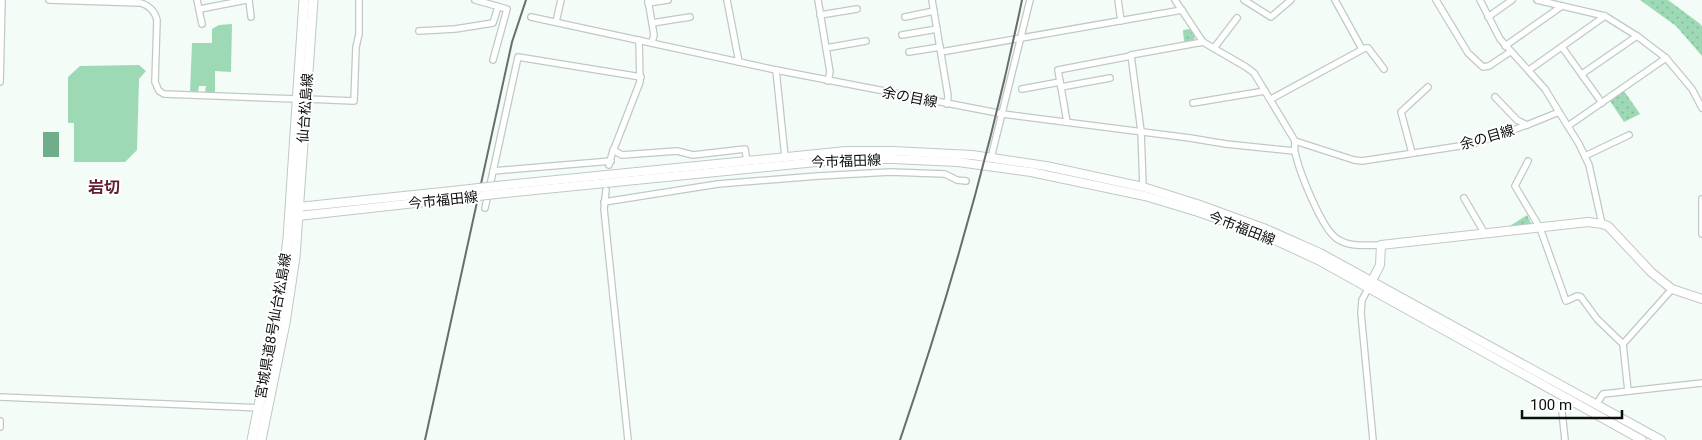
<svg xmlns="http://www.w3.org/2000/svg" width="1702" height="440" viewBox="0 0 1702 440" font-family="Roboto,'Noto Sans JP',sans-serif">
<defs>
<pattern id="park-dots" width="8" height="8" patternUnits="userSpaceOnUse" patternTransform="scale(1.25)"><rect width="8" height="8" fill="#9ed9b6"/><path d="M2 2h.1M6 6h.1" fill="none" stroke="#87b99b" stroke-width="1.8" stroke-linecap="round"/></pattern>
</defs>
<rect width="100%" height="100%" fill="#f3fcf7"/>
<g fill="#9ed9b6">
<path d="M232 24 231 72 215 71V92H205L206 86H199L198 92H190L192 43H212V29L219 25Z"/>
<path d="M139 65 146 71 139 79 137 150 125 162H74V123H68V77L80 66Z"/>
</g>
<g fill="url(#park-dots)">
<path d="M1640 0H1668L1699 23 1702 26V56L1676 26Z"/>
<path d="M1190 29 1195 36 1194 40 1184 42 1183 30Z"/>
<path d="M1624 91 1640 114 1624 122 1610 101Z"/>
<path d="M1527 215 1533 227 1502 231Z"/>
</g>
<rect fill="#70ad8a" x="43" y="132" width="16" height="25"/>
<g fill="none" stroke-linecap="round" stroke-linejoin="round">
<defs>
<g id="street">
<path d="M49 0 141 3C150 6 155 11 157 20L155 82 159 91 164 94 297 99"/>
<path d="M197 0 202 24"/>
<path d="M249 0 251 17"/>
<path d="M475 0 507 9 493 60"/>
<path d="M648 0 654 35 652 42"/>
<path d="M727 0 739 62"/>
<path d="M818 0 830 72 828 81"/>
<path d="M932 0 948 96 947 104"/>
<path d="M1118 0 1121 21"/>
<path d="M1175 0 1203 42 1246 67 1254 73 1295 141C1295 144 1294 148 1295 152 1299 171 1321 227 1336 238 1349 248 1367 245 1381 245"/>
<path d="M1244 0 1271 17 1291 0"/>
<path d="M1335 0 1362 49"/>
<path d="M1436 0 1468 53 1483 67 1489 66 1510 52"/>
<path d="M1480 0 1500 39 1545 89 1559 112"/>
<path d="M1537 0 1605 16 1637 36 1666 58 1692 89 1702 108"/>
<path d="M648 3 668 0"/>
<path d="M200 9 246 0"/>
<path d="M820 15 857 9"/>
<path d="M531 17 776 70 1003 114 1190 138 1226 144 1294 151"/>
<path d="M905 17 934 11"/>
<path d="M1488 17 1512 0"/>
<path d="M556 22 561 0"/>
<path d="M652 23 690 17"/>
<path d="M419 31 455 29 493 23 498 7"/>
<path d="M902 35 937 29"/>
<path d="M1505 46 1562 6"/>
<path d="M1562 47 1602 103"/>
<path d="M826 48 866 41"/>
<path d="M1214 48 1237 18"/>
<path d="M909 52 940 47"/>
<path d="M941 52 1182 10"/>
<path d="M776 70 785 157"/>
<path d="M1529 70 1605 16"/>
<path d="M1582 74 1637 36"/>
<path d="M0 82 2 0"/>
<path d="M1061 87 1110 78"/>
<path d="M1022 89 1060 82"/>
<path d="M1495 97 1517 120 1527 125"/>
<path d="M306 99 354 101 356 47 359 34V0"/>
<path d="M1271 99 1365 48H1368L1384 69"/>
<path d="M1193 103 1265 91"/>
<path d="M1067 122 1058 70 1131 56"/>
<path d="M1568 126 1666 58"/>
<path d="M1295 141 1354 160 1362 161 1473 144 1527 125 1559 112 1579 144 1589 165 1602 224"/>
<path d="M613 150 622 155 677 151 693 155 745 149 747 161"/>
<path d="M1412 153 1401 112 1428 87"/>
<path d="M1585 156 1629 135"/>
<path d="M991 158 1030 0"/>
<path d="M1528 161 1515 186 1540 228 1566 301 1577 296 1581 297 1597 319 1623 344 1672 289"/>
<path d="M609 165 612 154 640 82 639 40"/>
<path d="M493 171 611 161"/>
<path d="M1143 187 1141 131 1131 55 1203 42"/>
<path d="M606 190 604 209 628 440"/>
<path d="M1464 198 1485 234"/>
<path d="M1702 199V234"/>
<path d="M604 202 718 184 818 176 890 172 945 174 957 180 966 181"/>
<path d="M485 208 518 57 641 77"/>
<path d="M1370 285 1362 300 1361 313 1373 440"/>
<path d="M1623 344 1628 391"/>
<path d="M0 397 260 408"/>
<path d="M1596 405 1603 394 1702 383"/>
<path d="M0 421V427"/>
<path d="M1565 440 1562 412 1566 398"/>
</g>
<g id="secondary">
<path d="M496 186 846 151H893L972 155 1046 166 1143 187 1197 204 1266 229 1320 253 1661 440"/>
<path d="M496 194 846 159H893L958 162 1031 172 1145 196 1198 212 1264 235 1318 260 1642 440"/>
<path d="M294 209 298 207 452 191"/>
<path d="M294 214 298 216 452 199"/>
<path d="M1372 281 1380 265 1381 245 1588 222 1602 224 1608 226 1651 272 1672 289 1702 299"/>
</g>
<g id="primary">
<path d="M252 440 280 302 288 238 304 0"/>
<path d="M261 440 285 323 295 257 313 0"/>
</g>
</defs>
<use href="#street" stroke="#c1c9c4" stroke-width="8"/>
<use href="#secondary" stroke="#c1c9c4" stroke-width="10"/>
<use href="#primary" stroke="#c1c9c4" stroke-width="11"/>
<use href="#street" stroke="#fff" stroke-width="5.5"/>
<use href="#secondary" stroke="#fff" stroke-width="8"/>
<use href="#primary" stroke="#fff" stroke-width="9"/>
<g stroke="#686e6a" stroke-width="2">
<path d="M425 440 512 42 526 0"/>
<path d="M900 440C949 296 991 149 1022 0"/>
</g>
<defs>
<g id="secondary-bridge">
<path d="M452 191 496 186"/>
<path d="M452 199 496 194"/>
</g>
</defs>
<use href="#secondary-bridge" stroke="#c1c9c4" stroke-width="10" stroke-linecap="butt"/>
<use href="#secondary-bridge" stroke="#fff" stroke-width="8"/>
</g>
<g text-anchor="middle" stroke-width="4" stroke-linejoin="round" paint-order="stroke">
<g font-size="14" fill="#0c0f0d" stroke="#fff">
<text transform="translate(910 97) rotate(11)" y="5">余の目線</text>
<text transform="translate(305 108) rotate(-86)" y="5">仙台松島線</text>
<text transform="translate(1487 137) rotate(-16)" y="5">余の目線</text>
<text transform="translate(846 161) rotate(-2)" y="5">今市福田線</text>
<text transform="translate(443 200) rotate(-6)" y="5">今市福田線</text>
<text transform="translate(1242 228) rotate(21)" y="5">今市福田線</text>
<text transform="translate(273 326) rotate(-80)" y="5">宮城県道8号仙台松島線</text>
</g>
<g font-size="16" font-weight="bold" fill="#631e30" stroke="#fff">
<text x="104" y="193">岩切</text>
</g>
</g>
<path d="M1522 410v8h100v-8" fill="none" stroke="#0c0f0d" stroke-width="2.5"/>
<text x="1530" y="410" font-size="15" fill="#0c0f0d" stroke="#ffffff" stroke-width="4" paint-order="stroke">100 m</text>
</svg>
